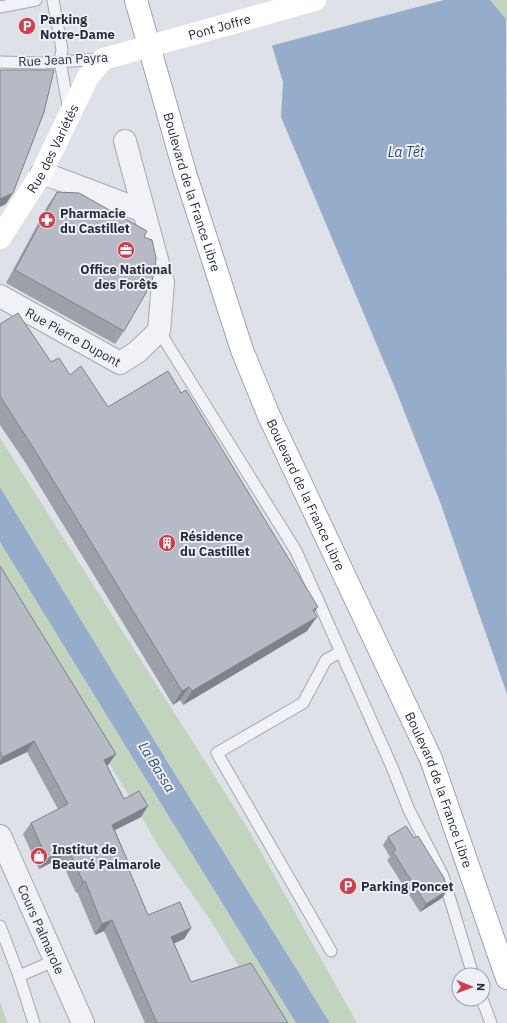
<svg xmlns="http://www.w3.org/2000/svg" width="507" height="1023" viewBox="0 0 507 1023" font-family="'IBM Plex Sans',sans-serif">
<rect width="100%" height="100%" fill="#dee1e8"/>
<g fill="#c2d3be">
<path d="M490 0H507V22L506 19Z"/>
<path d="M0 438 248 829 357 1023H330L173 771 0 487Z"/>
<path d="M0 542 296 1023H273L211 921 161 850 125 789 0 588Z"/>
<path d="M0 1001 7 1023H0Z"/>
</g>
<g fill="#96accb">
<path d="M258 0H490L506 19 507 694 440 502 395 388 281 117 283 82Z"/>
<path d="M0 487 173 771 330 1023H296L0 542Z"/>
</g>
<path fill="#dee1e8" d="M256 0H444L270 46Z"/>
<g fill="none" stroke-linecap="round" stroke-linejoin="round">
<defs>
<g id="service">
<path d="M53 0 61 44 62 50 60 61 69 111"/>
<path d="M0 7 36 0"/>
<path d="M0 62 43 63 102 59"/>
<path d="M159 331 296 551 392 767 409 810 443 876 473 975"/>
<path d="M0 926 19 976 34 1023"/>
<path d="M331 951 217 753 303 703 326 660 340 652"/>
<path d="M19 976 56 960"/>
<path d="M482 999 491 1023"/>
</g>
<g id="minor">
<path d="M41 174 56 178 143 211"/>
<path id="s1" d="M0 296 120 363 137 352 159 331 163 282 125 141"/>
<path id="s2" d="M0 836 83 1023"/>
</g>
<g id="primary">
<path id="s4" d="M136 0 185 173 242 350 269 416 431 759 507 978"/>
</g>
</defs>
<use href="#service" stroke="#a3a8b2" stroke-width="13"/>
<use href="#minor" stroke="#a3a8b2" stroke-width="24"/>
<use href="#primary" stroke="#9ca4b4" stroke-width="24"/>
<use href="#service" stroke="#f0f2f6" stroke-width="11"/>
<use href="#minor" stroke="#f0f2f6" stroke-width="22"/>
<path stroke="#fff" stroke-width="22" id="s3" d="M0 238 41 174 88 77 103 59 125 53"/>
<use href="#primary" stroke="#fff" stroke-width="22"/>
<path stroke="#fff" stroke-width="22" id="s5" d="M125 53 315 0"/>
</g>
<g fill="#9ca0a9">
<path d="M57 192 144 237 124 331 115 344 6 283 48 205Z"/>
<path d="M0 324 70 375 108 407 181 393 314 613 307 631 183 705 180 700 173 705 25 462 0 425Z"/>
<path d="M0 566 116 754 108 765 107 766 124 799 141 817 115 830 129 864 127 866 148 915 191 928 184 939 174 943 191 982 288 1023H145L104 931 95 935 77 892 76 893 60 858 39 869 23 834 31 823 58 809 27 752 0 765Z"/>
<path d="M388 837 442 898 420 912 387 860 390 857 383 845Z"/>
</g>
<g fill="#7f828a">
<path d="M13 193 6 204 0 207V199Z"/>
<path d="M318 607 308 621 313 610Z"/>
<path d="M317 617 307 631 183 705 192 691Z"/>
<path d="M189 687 180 700 173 705 182 691Z"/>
<path d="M34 741 27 752 0 765V761L3 757Z"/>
<path d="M116 754 108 765 97 771 104 760Z"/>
<path d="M148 806 141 817 105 835 112 825Z"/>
<path d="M68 848 60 858 39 869 47 859Z"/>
<path d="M85 881 77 892 76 893 83 882Z"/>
<path d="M448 890 442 898 420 912 426 904Z"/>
<path d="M112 920 104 931 95 935 102 924Z"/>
<path d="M191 928 184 939 164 948 171 937Z"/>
</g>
<g fill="#b5bac5" stroke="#7f828a">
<path d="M0 70H54L44 112 13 193 0 199Z"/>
<path d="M57 192 79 193 147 231 144 237 152 240 156 258 155 270 151 284 124 331 15 270Z"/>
<path d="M18 313 51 362 59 358 70 375 81 366 108 407 168 371 181 393 186 390 318 607 313 610 317 617 192 691 189 687 182 691 34 449 0 396V324Z"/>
<path d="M0 566 116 754 104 760 124 799 139 791 148 806 112 825 129 864 127 865 148 915 180 902 191 928 171 937 191 982 251 963 288 1023H157L112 920 102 924 85 881 83 882 68 848 47 859 31 823 68 804 34 741 3 757 0 752Z"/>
<path d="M406 826 414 838 418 836 444 878 448 890 426 904 393 852 396 850 388 837Z"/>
</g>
<defs>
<symbol id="parking-disc" viewBox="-11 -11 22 22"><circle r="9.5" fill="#d53b48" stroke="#edf0f6"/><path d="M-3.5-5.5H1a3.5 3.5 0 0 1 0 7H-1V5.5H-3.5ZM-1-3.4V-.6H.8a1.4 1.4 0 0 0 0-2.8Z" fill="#fff"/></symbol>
<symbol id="pharmacy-disc" viewBox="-11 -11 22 22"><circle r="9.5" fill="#d53b48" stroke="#edf0f6"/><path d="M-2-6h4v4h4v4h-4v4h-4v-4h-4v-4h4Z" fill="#fff"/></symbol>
<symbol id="office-disc" viewBox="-11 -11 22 22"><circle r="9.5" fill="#d53b48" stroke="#edf0f6"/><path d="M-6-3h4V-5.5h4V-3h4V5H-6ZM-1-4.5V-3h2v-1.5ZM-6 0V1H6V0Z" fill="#fff"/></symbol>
<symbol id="building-disc" viewBox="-11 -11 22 22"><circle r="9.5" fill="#d53b48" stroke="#edf0f6"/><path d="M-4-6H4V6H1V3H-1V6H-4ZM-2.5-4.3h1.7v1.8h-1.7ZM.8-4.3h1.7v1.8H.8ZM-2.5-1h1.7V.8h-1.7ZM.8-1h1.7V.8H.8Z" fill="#fff"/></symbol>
<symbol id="shop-disc" viewBox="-11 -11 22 22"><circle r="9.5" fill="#d53b48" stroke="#edf0f6"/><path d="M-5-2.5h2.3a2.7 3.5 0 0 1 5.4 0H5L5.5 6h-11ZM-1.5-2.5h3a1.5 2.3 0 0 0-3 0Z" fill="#fff"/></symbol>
</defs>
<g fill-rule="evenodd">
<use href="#parking-disc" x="17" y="16" width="20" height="20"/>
<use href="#pharmacy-disc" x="37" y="210" width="20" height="20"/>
<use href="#office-disc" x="116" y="240" width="20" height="20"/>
<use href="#building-disc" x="157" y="533" width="20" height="20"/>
<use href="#shop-disc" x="29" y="846" width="20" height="20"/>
<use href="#parking-disc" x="338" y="876" width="20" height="20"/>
</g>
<g text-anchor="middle" stroke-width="4" stroke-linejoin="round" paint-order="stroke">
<g font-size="13" font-weight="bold" fill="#262e40" stroke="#edf0f6" text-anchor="start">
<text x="40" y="24">Parking<tspan x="40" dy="15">Notre-Dame</tspan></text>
<text x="60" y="218">Pharmacie<tspan x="60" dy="15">du Castillet</tspan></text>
<text x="126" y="274" text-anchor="middle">Office National<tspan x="126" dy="15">des Forêts</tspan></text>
<text x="180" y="541">Résidence<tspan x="180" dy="15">du Castillet</tspan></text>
<text x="52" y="854">Institut de<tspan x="52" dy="15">Beauté Palmarole</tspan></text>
<text x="361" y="891">Parking Poncet</text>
</g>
<g font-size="13" fill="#262e40" stroke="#edf0f6">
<text dy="5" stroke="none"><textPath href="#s5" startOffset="98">Pont Joffre</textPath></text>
<text transform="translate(63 59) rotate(-3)" y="5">Rue Jean Payra</text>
<text dy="5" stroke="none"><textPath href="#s3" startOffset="104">Rue des Variétés</textPath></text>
<text dy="5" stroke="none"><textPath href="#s4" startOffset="200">Boulevard de la France Libre</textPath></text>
<text dy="5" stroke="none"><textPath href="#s1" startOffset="84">Rue Pierre Dupont</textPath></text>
<text dy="5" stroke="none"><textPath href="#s4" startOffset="524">Boulevard de la France Libre</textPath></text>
<text dy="5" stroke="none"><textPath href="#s4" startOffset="848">Boulevard de la France Libre</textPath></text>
<text dy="5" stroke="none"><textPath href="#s2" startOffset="102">Cours Palmarole</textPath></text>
</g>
<g font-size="14" font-style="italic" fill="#2e4976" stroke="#edf0f6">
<text x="406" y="157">La Têt</text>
<text transform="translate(157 767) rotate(58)" y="5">La Bassa</text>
</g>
</g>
<g transform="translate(471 987) rotate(91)"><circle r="19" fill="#edf0f6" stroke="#9da2ad"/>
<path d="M0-3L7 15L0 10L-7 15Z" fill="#d53b48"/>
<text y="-6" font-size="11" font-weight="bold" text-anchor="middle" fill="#262e40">N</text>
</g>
</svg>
